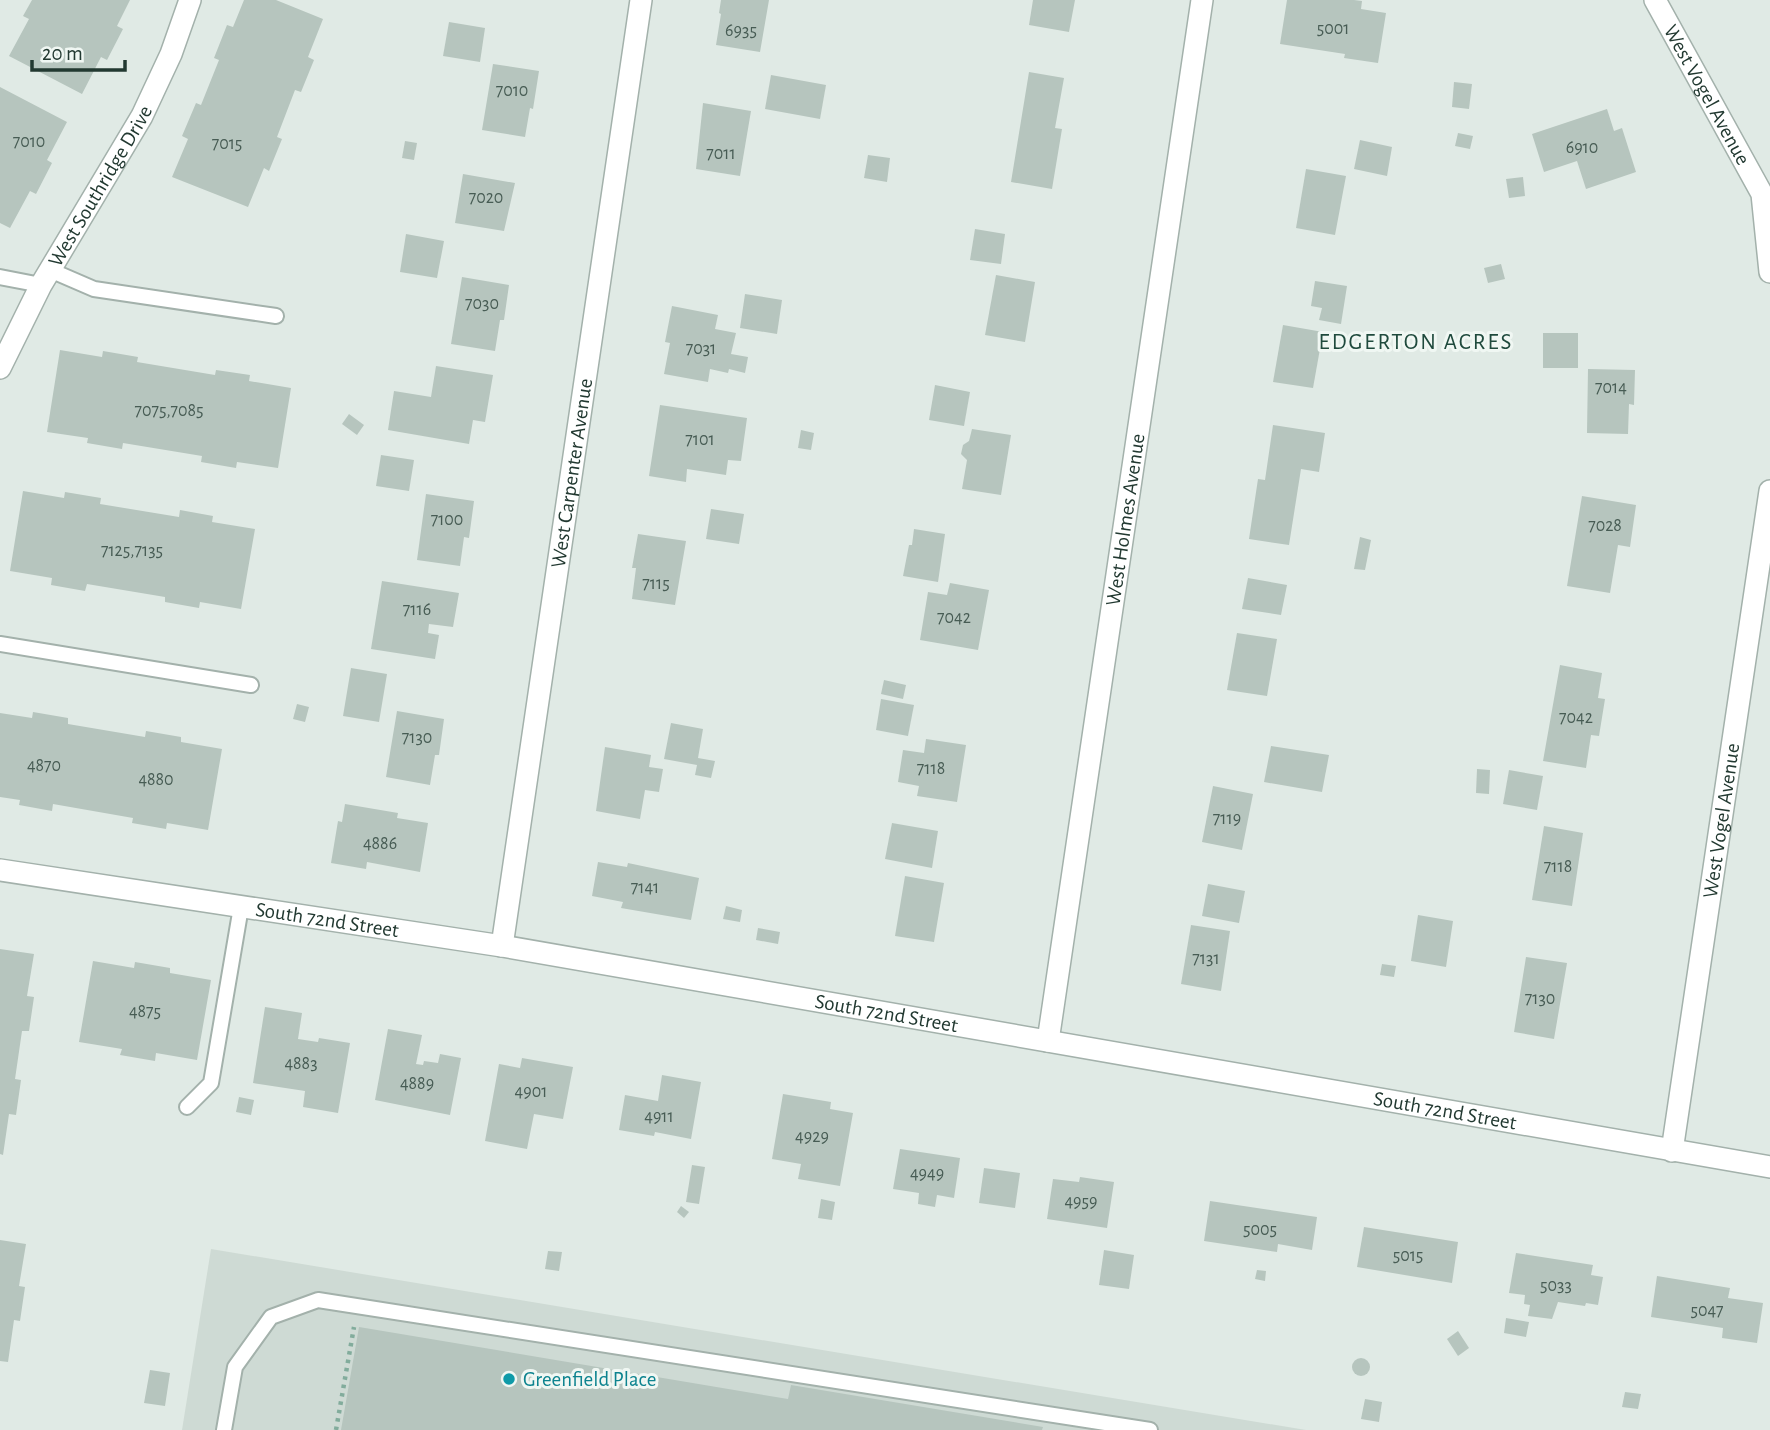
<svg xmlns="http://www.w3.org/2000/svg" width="1770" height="1430" viewBox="0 0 1770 1430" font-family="'Alegreya Sans',sans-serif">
<rect width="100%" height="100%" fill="#e0eae5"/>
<path fill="#cedad4" d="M211 1249 1306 1430H182Z"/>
<g fill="#b6c5be">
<path d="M32 0H130L117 26 123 29 107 60 101 57 82 94 9 56 29 19 23 16Z"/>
<path d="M244 0H276L323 19 308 57 314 60 301 92 295 90 277 137 282 139 269 171 264 168 248 207 172 177 188 139 182 136 196 103 201 105 219 60 214 58 227 25 233 27Z"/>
<path d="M721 0H769L760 52 716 45 721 14 719 13Z"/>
<path d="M1033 0H1075L1069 32 1029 25Z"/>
<path d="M1287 0H1354L1362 1 1361 9 1386 13 1378 63 1344 58 1345 54 1280 44Z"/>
<path d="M449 22 485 28 480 62 443 56Z"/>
<path d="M493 64 539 71 533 109 530 108 525 137 482 130Z"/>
<path d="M1029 72 1064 78 1055 128 1062 129 1052 189 1011 182Z"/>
<path d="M771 75 826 85 820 119 765 109Z"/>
<path d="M1454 82 1472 84 1469 109 1452 107Z"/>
<path d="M0 87 67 122 47 160 52 163 36 194 30 191 10 228 0 223Z"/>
<path d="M703 103 751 111 740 176 696 169Z"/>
<path d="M1607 109 1614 131 1622 128 1636 172 1586 189 1577 161 1544 172 1532 134Z"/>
<path d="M1458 133 1473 136 1470 149 1455 146Z"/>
<path d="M1360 140 1392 147 1387 176 1354 169Z"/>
<path d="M405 141 417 143 414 160 402 158Z"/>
<path d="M868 155 890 158 887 182 864 178Z"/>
<path d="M1306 169 1346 176 1335 235 1296 228Z"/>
<path d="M463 174 515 183 504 231 455 223Z"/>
<path d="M1523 177 1525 196 1509 198 1506 179Z"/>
<path d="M975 229 1005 234 1001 264 970 260Z"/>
<path d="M406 234 444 241 437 278 400 272Z"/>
<path d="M1501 264 1505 279 1488 283 1484 268Z"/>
<path d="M996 275 1035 282 1025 342 985 335Z"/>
<path d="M462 277 509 285 504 320H500L495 351 451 344Z"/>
<path d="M1315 281 1347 286 1341 324 1319 320 1322 308 1311 306Z"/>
<path d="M745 294 782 300 777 334 740 328Z"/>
<path d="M672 306 718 315 715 329 736 333 731 354 748 357 745 373 729 369 728 373 710 369 708 382 664 374 670 343 665 342Z"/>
<path d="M1283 325 1323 332 1313 388 1273 382Z"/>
<rect x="1543" y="333" width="35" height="35"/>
<path d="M60 350 102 357 103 351 138 357 137 362 215 375 216 370 250 375 249 381 291 388 278 468 237 462 236 468 201 462 202 456 123 443 122 449 87 443 88 438 47 432Z"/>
<path d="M436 366 493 375 485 422 473 420 469 444 388 430 394 391 431 397Z"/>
<path d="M1588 369 1635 370 1634 405 1629 404 1628 434 1587 433Z"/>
<path d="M935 385 970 392 964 426 929 420Z"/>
<path d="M660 405 747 418 741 461 728 460 726 475 687 469 686 482 649 476Z"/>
<path d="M349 414 364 425 357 435 342 424Z"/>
<path d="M1273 425 1325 433 1319 472 1301 469 1289 545 1249 539 1258 479 1265 480Z"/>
<path d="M972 429 1011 435 1001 495 962 489 967 460 961 454 963 445 969 441Z"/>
<path d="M801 430 814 433 811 450 798 448Z"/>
<path d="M381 455 414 460 409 491 376 486Z"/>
<path d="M23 491 64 498 65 492 101 498 100 504 179 517 180 510 213 516 212 522 255 529 241 609 200 602 199 608 165 602V597L87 584 85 591 51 585 52 578 10 571Z"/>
<path d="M426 494 474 501 469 538 464 537 460 566 417 560Z"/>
<path d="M1582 496 1636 505 1630 547 1618 545 1610 593 1567 586Z"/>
<path d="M711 509 744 514 739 544 706 539Z"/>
<path d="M914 529 945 534 938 582 903 576 909 545H912Z"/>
<path d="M638 534 686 541 675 605 632 599 636 568H632Z"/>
<path d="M1360 537 1371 540 1365 570 1354 569Z"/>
<path d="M1248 578 1287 585 1281 615 1242 609Z"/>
<path d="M382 581 459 593 453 627 429 624 428 633 439 635 435 659 371 649Z"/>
<path d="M950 583 989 590 978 650 920 640 928 592 947 595Z"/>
<path d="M1237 633 1277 639 1267 696 1227 690Z"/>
<path d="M1560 665 1602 673 1598 698 1605 699 1599 736 1591 735 1586 768 1543 761Z"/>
<path d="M351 668 387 674 379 722 343 716Z"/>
<path d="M884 680 906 685 903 699 881 694Z"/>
<path d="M881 699 914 705 908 736 876 730Z"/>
<path d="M297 704 309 707 305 722 293 719Z"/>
<path d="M397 711 444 719 439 755H435L430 785 386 777Z"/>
<path d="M33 712 68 718V724L145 737 146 731 181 737V742L222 749 208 830 167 823 166 829 132 823 133 818 53 804 52 811 19 805 20 800 0 797V713L32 718Z"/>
<path d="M671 723 703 729 698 758 715 761 711 778 695 775 697 765 664 759Z"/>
<path d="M926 739 966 745 957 802 917 796 919 786 898 782 903 750 924 753Z"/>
<path d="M1271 746 1329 755 1322 792 1264 782Z"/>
<path d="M605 747 651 755 649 767 663 769 659 792 645 790 640 819 596 811Z"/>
<path d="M1477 769 1490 770 1489 794 1476 793Z"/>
<path d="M1509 770 1543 776 1537 810 1503 804Z"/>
<path d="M1213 786 1253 794 1242 850 1202 842Z"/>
<path d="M345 804 398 813 397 818 428 823 420 872 367 862 366 869 331 863 338 821 342 822Z"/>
<path d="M892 823 938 831 932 868 885 859Z"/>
<path d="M1544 826 1583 833 1572 906 1532 900Z"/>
<path d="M598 862 627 867 628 863 699 878 691 920 621 908 623 902 592 896Z"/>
<path d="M905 876 944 883 934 942 895 936Z"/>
<path d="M1208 884 1245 891 1239 923 1202 916Z"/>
<path d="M726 906 742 910 740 922 723 919Z"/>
<path d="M1418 915 1453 921 1446 967 1411 961Z"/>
<path d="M1191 925 1230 931 1221 991 1181 984Z"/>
<path d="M758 928 780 932 778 944 756 940Z"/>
<path d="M0 949 34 954 27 996 34 997 29 1031H22L15 1079 21 1080 16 1115 9 1114 3 1155 0 1154Z"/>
<path d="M1526 957 1567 963 1554 1039 1514 1032Z"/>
<path d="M93 961 134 968 135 962 170 968V973L211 980 197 1060 156 1053 155 1061 120 1055 122 1049 79 1042Z"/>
<path d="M1382 964 1396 966 1394 977 1380 975Z"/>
<path d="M265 1007 302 1013 298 1039 318 1042 319 1038 350 1043 338 1113 303 1107 305 1091 253 1083Z"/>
<path d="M388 1029 422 1035 416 1064 423 1065 424 1061 438 1063 440 1054 461 1058 450 1115 375 1100Z"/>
<path d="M522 1058 573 1067 563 1119 534 1114 527 1149 485 1141 499 1064 520 1068Z"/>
<path d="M662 1075 701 1082 691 1139 655 1132 654 1136 619 1130 625 1095 658 1101Z"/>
<path d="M783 1094 831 1102 830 1109 853 1113 840 1186 798 1179 801 1164 772 1159Z"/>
<path d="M239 1097 254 1100 251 1115 236 1112Z"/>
<path d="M900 1149 960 1158 954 1198 937 1195 935 1207 918 1204 919 1193 893 1189Z"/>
<path d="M692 1165 705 1167 699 1204 686 1202Z"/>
<path d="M984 1168 1020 1173 1015 1208 979 1203Z"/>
<path d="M1080 1177 1114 1182 1107 1228 1047 1219 1053 1179 1079 1182Z"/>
<path d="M821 1199 835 1202 832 1220 818 1218Z"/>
<path d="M1210 1201 1317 1217 1312 1250 1278 1244 1277 1252 1204 1241Z"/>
<path d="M681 1206 689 1212 684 1218 677 1212Z"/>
<path d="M1364 1227 1458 1242 1452 1283 1357 1267Z"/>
<path d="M0 1240 26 1244 19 1286 25 1287 20 1321 14 1320 8 1362 0 1361Z"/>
<path d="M1104 1250 1134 1255 1129 1289 1099 1285Z"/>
<path d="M548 1251 562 1252 559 1271 545 1269Z"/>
<path d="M1516 1253 1593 1265 1591 1275 1603 1277 1598 1305 1586 1303 1585 1306 1558 1302 1552 1319 1528 1316 1530 1305 1524 1304 1525 1295 1509 1293Z"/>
<path d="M1257 1270 1266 1271 1265 1281 1255 1279Z"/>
<path d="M1657 1276 1730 1288 1728 1298 1763 1303 1757 1343 1722 1338 1723 1328 1651 1317Z"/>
<path d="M1506 1318 1529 1322 1526 1337 1504 1333Z"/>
<path d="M359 1327 788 1399 791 1385 1043 1427 1042 1430H341Z"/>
<path d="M1458 1331 1469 1348 1458 1356 1447 1339Z"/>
<circle cx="1361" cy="1367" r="9"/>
<path d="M150 1370 170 1373 165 1406 144 1403Z"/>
<path d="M1625 1392 1641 1394 1638 1409 1622 1407Z"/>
<path d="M1365 1399 1382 1402 1379 1422 1361 1419Z"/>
</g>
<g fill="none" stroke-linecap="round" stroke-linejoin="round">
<defs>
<g id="service">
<path d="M50 270 94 289 276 316"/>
<path d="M0 277 41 285"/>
<path d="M0 644 251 685"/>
<path d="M187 1107 211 1083 241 907"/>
<path d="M224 1430 235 1367 271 1317 318 1300 1150 1430"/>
</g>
<g id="minor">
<path id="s1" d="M1655 0 1762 194 1770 272"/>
<path id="s2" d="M0 368 41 285 142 116 171 54 190 0"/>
<path id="s3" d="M0 870 502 946 1770 1167"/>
<path id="s4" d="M502 946 641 0"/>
<path id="s5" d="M1048 1041 1202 0"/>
<path id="s6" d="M1672 1151 1770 491"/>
</g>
</defs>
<use href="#service" stroke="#a3b1ab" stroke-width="18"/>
<use href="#minor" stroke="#a3b1ab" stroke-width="24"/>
<path stroke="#82ac9c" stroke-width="4.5" stroke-dasharray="3.5 5" stroke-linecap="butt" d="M336 1430 354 1327"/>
<use href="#service" stroke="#fff" stroke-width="14"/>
<use href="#minor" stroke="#fff" stroke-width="21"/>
</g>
<circle fill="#0f9aa8" stroke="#f0f7f3" stroke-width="2.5" cx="509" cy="1379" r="7"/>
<g text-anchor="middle" stroke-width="6" stroke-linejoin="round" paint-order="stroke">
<g font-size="18" fill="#475c54">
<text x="1333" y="34">5001</text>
<text x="741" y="36">6935</text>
<text x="512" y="96">7010</text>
<text x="29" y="147">7010</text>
<text x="227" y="149">7015</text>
<text x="1582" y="153">6910</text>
<text x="721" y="159">7011</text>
<text x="486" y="203">7020</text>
<text x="482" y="309">7030</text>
<text x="701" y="354">7031</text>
<text x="1611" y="393">7014</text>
<text x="169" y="416">7075,7085</text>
<text x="700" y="445">7101</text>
<text x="447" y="525">7100</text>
<text x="1605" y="531">7028</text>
<text x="132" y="556">7125,7135</text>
<text x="656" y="589">7115</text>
<text x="417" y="615">7116</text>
<text x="954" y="623">7042</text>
<text x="1576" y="723">7042</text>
<text x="417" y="743">7130</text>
<text x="44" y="771">4870</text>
<text x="931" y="774">7118</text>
<text x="156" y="785">4880</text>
<text x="1227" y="824">7119</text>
<text x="380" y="849">4886</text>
<text x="1558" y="872">7118</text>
<text x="645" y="893">7141</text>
<text x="1206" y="964">7131</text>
<text x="1540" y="1004">7130</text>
<text x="145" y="1017">4875</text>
<text x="301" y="1069">4883</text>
<text x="417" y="1089">4889</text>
<text x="531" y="1097">4901</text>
<text x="659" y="1122">4911</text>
<text x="812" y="1142">4929</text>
<text x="927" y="1179">4949</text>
<text x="1081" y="1207">4959</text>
<text x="1260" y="1235">5005</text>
<text x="1408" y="1261">5015</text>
<text x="1556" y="1291">5033</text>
<text x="1707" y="1316">5047</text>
</g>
<g font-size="21" fill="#223931" stroke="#f0f7f3">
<text dy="7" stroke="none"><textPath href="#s1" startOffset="108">West Vogel Avenue</textPath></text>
<text dy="7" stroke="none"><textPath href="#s2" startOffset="208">West Southridge Drive</textPath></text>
<text dy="7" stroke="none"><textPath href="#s4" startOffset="478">West Carpenter Avenue</textPath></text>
<text dy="7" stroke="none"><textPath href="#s5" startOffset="527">West Holmes Avenue</textPath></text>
<text dy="7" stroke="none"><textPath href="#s6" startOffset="334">West Vogel Avenue</textPath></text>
<text dy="7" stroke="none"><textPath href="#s3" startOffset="331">South 72nd Street</textPath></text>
<text dy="7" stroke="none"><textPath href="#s3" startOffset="898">South 72nd Street</textPath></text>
<text dy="7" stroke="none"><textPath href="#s3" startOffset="1465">South 72nd Street</textPath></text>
</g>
<g font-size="21" fill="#0d838f" stroke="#f0f7f3" text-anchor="start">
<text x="523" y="1386">Greenfield Place</text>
</g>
<g font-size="23" letter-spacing="2" fill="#1f4a3d" stroke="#f0f7f3">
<text x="1416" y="349">EDGERTON ACRES</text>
</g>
</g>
<path d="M32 60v10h93v-10" fill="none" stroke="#223931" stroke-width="3.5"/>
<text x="42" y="60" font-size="21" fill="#223931" stroke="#f0f7f3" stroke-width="5" paint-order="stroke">20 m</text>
</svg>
